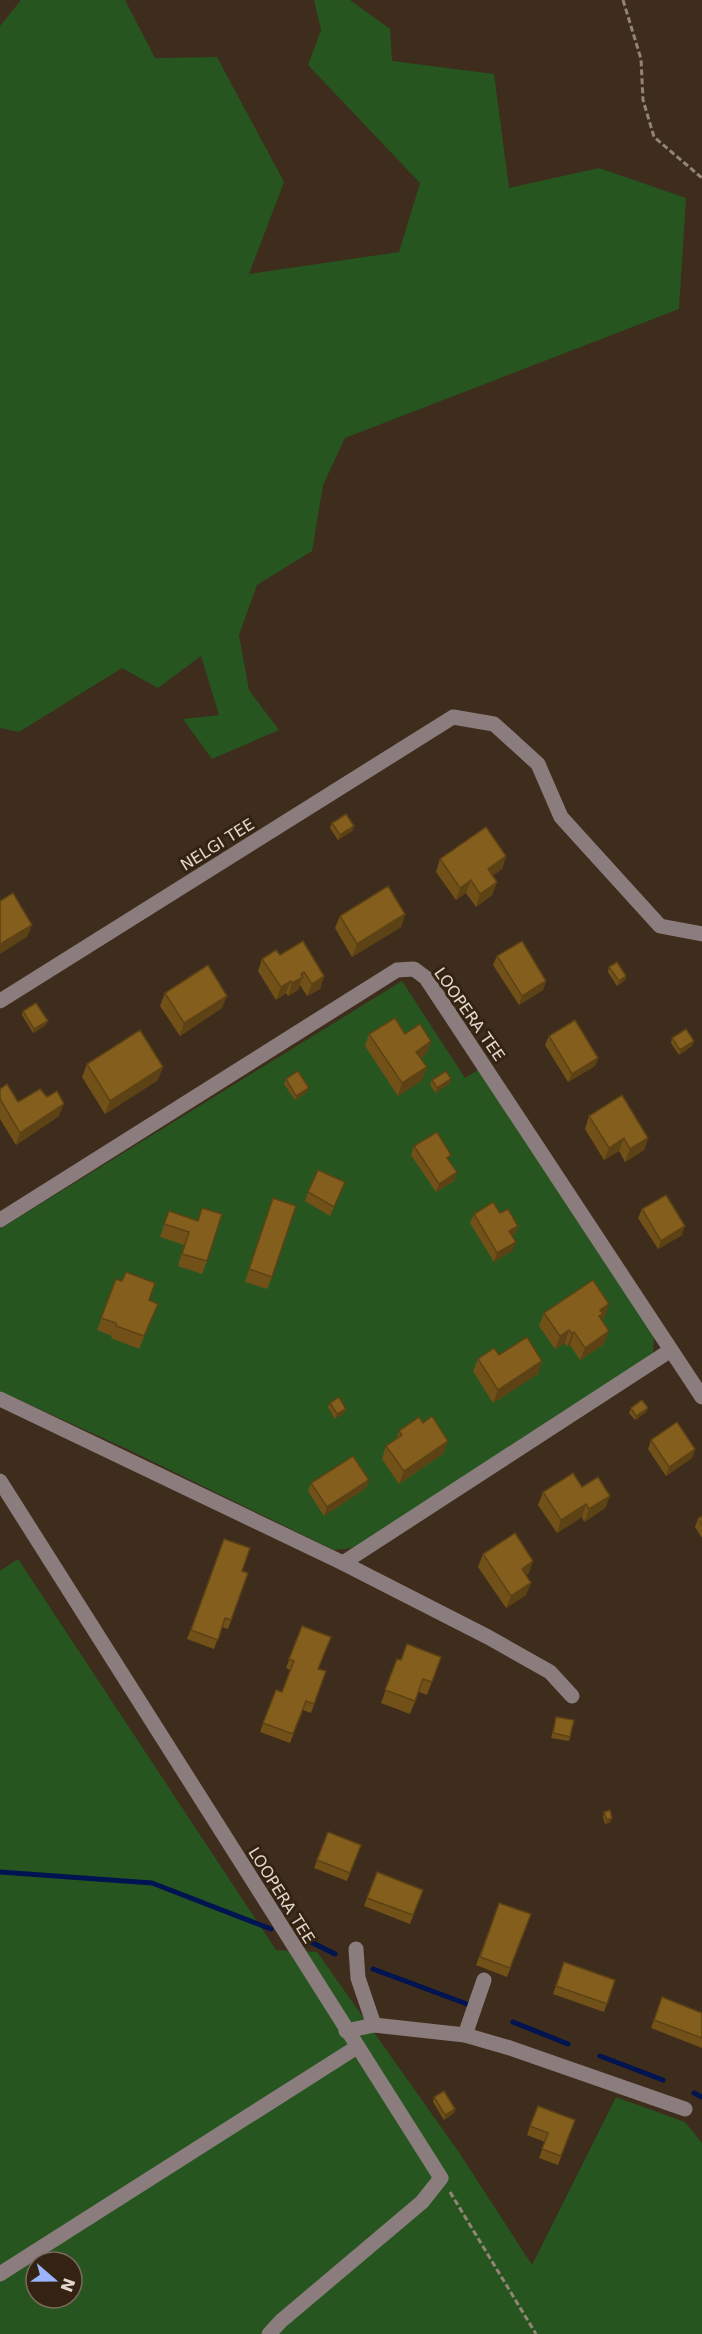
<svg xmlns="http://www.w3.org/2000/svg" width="702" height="2334" viewBox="0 0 702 2334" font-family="'DejaVu Sans',sans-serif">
<rect width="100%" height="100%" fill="#3e2d1c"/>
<g fill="#265520" fill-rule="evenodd">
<path d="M21 0H125L155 58 217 57 284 182 249 274 399 252 420 183 308 65 321 30 314 0H350L390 29 392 61 494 74 509 188 599 168 686 198 679 309 345 438 323 485 312 551 257 585 239 635 249 690 279 730 212 759 183 719 219 715 201 656 158 688 122 668 19 732 0 728V26Z"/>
<path d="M402 981 465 1078 478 1070 654 1336 653 1354 353 1548 334 1550 127 1449 0 1391V1229Z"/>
<path d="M18 1559 276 1950 317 1952 458 2151 532 2265 616 2097 685 2122 702 2143V2334H0V1571ZM36 2262H72V2298H36Z"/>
</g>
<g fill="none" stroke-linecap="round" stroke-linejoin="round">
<g stroke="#001452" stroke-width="5">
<path d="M0 1872 152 1883 271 1929"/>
<path d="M305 1939 335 1954"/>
<path d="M373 1969 467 2004"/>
<path d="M513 2022 568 2044"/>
<path d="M600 2056 663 2080"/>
<path d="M694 2093 702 2097"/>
</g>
<g stroke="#928476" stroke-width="3" stroke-dasharray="6 3" stroke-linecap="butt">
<path d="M623 0 641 59 643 100 654 137 702 178"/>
<path d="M450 2192 536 2334"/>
</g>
<g stroke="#8b7d7d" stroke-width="15">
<path d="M0 1001 453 717 494 724 538 764 561 817 660 926 702 934"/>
<path d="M0 1220 397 970 414 969 426 978 702 1397"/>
<path d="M0 1399 343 1563 488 1637 550 1672 572 1696"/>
<path d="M0 1481 441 2178 422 2202 281 2321 269 2334"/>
<path d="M343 1563 671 1350"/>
<path d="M356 1949 358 1978 374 2025"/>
<path d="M346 2031 374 2025 465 2035 510 2048 685 2109"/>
<path d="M465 2035 484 1980"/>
<path d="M0 2274 357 2047"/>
</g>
</g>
<g fill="#725119">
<path d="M332 823 354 826 352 831 338 840 330 828Z"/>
<path d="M506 856 502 869 492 876 497 882 492 895 476 907 466 893 456 900 436 872 440 859Z"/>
<path d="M405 914 401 927 352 957 335 928 340 916Z"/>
<path d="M280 955 324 976 320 989 307 996 300 985 298 990 288 996 286 993 276 1000 258 971 262 959Z"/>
<path d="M497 956 546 981 543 990 519 1005 493 965Z"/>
<path d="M609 967 626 976 625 980 617 986 608 972Z"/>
<path d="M165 993 222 1008 180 1036 160 1006Z"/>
<path d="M23 1011 46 1025 33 1033 22 1015Z"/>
<path d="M369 1034H405L431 1041 427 1053 421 1058 427 1067 422 1080 398 1096 365 1046Z"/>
<path d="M549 1036 598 1058 595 1066 568 1082 545 1045Z"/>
<path d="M672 1038 692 1046 679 1055 671 1043Z"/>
<path d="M87 1064 158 1080 105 1114 82 1077Z"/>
<path d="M286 1079 307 1092 295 1100 284 1084Z"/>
<path d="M432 1080 450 1083 436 1093 430 1085Z"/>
<path d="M0 1089 18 1102 59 1116 16 1145 0 1119Z"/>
<path d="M589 1116 648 1138 644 1150 625 1162 619 1151 604 1160 585 1129Z"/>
<path d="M414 1146 457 1172 454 1181 436 1192 411 1155Z"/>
<path d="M345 1182 330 1216 305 1201 308 1192Z"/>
<path d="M202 1208 207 1261 202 1274 178 1266 184 1245 160 1237 169 1211 198 1220Z"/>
<path d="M642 1209 682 1235 658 1249 638 1218Z"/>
<path d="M268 1211 272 1277 267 1289 245 1282Z"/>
<path d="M500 1213 518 1226 515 1234 512 1236 513 1250 494 1262 470 1223 474 1214Z"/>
<path d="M116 1279 149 1300 153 1316 139 1349 111 1338 112 1336 97 1330Z"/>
<path d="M544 1313 605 1317 601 1319 609 1331 604 1344 580 1360 570 1345 567 1347 565 1343 555 1349 539 1326Z"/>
<path d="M499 1355 538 1374 493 1403 473 1371 478 1359Z"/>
<path d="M330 1403 344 1413 335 1419 328 1407Z"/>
<path d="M631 1408H648L646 1412 635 1420 629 1413Z"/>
<path d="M399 1431 444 1453 399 1484 382 1459 386 1446 396 1440Z"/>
<path d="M651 1440 695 1449 692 1458 666 1476 648 1449Z"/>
<path d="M369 1480 366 1488 324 1516 308 1491 311 1483Z"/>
<path d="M582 1487 610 1496 605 1508 584 1522 582 1517 557 1533 538 1505 543 1492Z"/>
<path d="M702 1516V1538L695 1527 698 1519Z"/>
<path d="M224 1539 242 1571 248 1573 228 1629 222 1627 214 1649 187 1639Z"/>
<path d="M483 1554 529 1573 526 1575V1595L506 1608 478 1567Z"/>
<path d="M302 1626 319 1669 326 1671 311 1713 303 1710 290 1743 260 1732 276 1690 282 1692 290 1670 286 1668Z"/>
<path d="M441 1657 427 1695 419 1692 410 1714 381 1703 397 1659 401 1660Z"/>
<path d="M556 1717 570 1737 569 1741 551 1738Z"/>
<path d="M604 1812 611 1822 605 1824 603 1817Z"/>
<path d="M328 1832 361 1845 347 1881 314 1868Z"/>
<path d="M377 1872 423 1890 410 1924 364 1906Z"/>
<path d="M499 1903 531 1914 507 1977 476 1965Z"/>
<path d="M564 1962 615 1980 604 2012 553 1994Z"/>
<path d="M662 1997 702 2013V2048L651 2028Z"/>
<path d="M434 2097 455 2109 454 2113 444 2120 433 2102Z"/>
<path d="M575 2120 558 2165 539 2158 545 2142 527 2135 530 2126Z"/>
</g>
<g fill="#5c4214">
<path d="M354 826 352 831 338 840 340 835Z"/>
<path d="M506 856 502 869 483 882 488 869Z"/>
<path d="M471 880 466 893 456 900 460 888Z"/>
<path d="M497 882 492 895 476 907 480 894Z"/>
<path d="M405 914 401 927 352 957 357 944Z"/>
<path d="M32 925 27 937 0 954V944Z"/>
<path d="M304 972 298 990 288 996 292 983 301 974Z"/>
<path d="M324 976 320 989 307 996 312 984Z"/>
<path d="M626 976 625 980 617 986 619 981Z"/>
<path d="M291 981 286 993 276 1000 281 987Z"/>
<path d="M546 981 543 990 519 1005 522 996Z"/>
<path d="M227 996 222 1008 180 1036 184 1023Z"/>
<path d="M48 1021 46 1025 33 1033 34 1029Z"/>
<path d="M431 1041 427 1053 412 1064 416 1052Z"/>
<path d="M694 1041 692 1046 679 1055 680 1050Z"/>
<path d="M598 1058 595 1066 568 1082 572 1074Z"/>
<path d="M163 1067 158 1080 105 1114 110 1101Z"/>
<path d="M427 1067 422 1080 398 1096 402 1083Z"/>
<path d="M451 1079 450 1083 436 1093 437 1088Z"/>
<path d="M309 1088 307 1092 295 1100 296 1096Z"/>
<path d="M64 1104 59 1116 16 1145 20 1133Z"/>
<path d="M624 1138 619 1151 604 1160 609 1148Z"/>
<path d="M648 1138 644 1150 625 1162 630 1149Z"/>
<path d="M457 1172 454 1181 436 1192 439 1184Z"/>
<path d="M518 1226 515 1234 506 1239 509 1231Z"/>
<path d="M685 1226 682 1235 658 1249 661 1241Z"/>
<path d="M516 1242 513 1250 494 1262 497 1253Z"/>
<path d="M609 1304 605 1317 596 1322 600 1310Z"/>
<path d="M569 1330 565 1343 555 1349 560 1336Z"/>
<path d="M609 1331 604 1344 580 1360 585 1348Z"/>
<path d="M574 1332 570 1345 567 1347 572 1334Z"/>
<path d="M542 1361 538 1374 493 1403 498 1390Z"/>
<path d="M648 1408 646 1412 635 1420 636 1416Z"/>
<path d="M346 1409 344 1413 335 1419 337 1414Z"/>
<path d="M448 1441 444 1453 399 1484 404 1471Z"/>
<path d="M695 1449 692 1458 666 1476 669 1467Z"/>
<path d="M369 1480 366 1488 324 1516 327 1507Z"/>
<path d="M610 1496 605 1508 584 1522 589 1509Z"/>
<path d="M586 1504 582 1517 557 1533 561 1520Z"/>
<path d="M533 1561 529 1573 517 1581 522 1569Z"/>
<path d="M531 1583 526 1595 506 1608 511 1596Z"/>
<path d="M612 1818 611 1822 605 1824 607 1820Z"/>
<path d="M455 2109 454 2113 444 2120 445 2115Z"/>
</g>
<g fill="#845e1d" stroke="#5c4214" stroke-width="1.5">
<path d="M346 814 354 826 340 835 332 823Z"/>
<path d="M486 827 506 856 488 869 497 882 480 894 471 880 460 888 440 859Z"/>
<path d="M388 886 405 914 357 944 340 916Z"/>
<path d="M13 893 32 925 0 944V901Z"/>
<path d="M303 941 324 976 312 984 304 972 301 974 303 977 292 983 291 981 281 987 262 959 276 950 280 955Z"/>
<path d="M522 941 546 981 522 996 497 956Z"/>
<path d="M617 962 626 976 619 981 609 967Z"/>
<path d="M208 965 227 996 184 1023 165 993Z"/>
<path d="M36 1003 48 1021 34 1029 23 1011Z"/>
<path d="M395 1018 405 1034 420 1024 431 1041 416 1052 427 1067 402 1083 369 1034Z"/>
<path d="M575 1020 598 1058 572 1074 549 1036Z"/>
<path d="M686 1029 694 1041 680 1050 672 1038Z"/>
<path d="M140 1030 163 1067 110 1101 87 1064Z"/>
<path d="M298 1071 309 1088 296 1096 286 1079Z"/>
<path d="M446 1071 451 1079 437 1088 432 1080Z"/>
<path d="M7 1084 18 1102 40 1089 47 1097 57 1091 64 1104 20 1133 0 1099V1089Z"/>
<path d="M622 1095 648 1138 630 1149 624 1138 609 1148 589 1116Z"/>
<path d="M437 1132 451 1155 447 1158 457 1172 439 1184 414 1146Z"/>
<path d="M318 1170 345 1182 334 1207 308 1192Z"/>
<path d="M666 1195 685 1226 661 1241 642 1209Z"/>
<path d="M273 1198 296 1206 272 1277 249 1269Z"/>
<path d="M493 1202 500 1213 508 1209 518 1226 509 1231 516 1242 497 1253 474 1214Z"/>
<path d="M202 1208 222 1214 207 1261 182 1254 189 1232 164 1224 169 1211 198 1221Z"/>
<path d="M126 1272 155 1283 149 1300 158 1304 144 1336 116 1326V1323L101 1318 116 1279 122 1281Z"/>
<path d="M593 1280 609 1304 600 1310 603 1314 599 1316 609 1331 585 1348 574 1332 572 1334 569 1330 560 1336 544 1313Z"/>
<path d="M527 1337 542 1361 498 1390 478 1359 494 1348 499 1355Z"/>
<path d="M339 1397 346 1409 337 1414 330 1403Z"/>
<path d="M642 1400 648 1408 636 1416 631 1408Z"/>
<path d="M432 1416 448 1441 404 1471 386 1446 402 1435 399 1431 419 1417 423 1423Z"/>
<path d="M677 1422 695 1449 669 1467 651 1440Z"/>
<path d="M353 1456 369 1480 327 1507 311 1483Z"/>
<path d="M573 1473 582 1487 598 1477 610 1496 589 1509 586 1504 561 1520 543 1492Z"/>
<path d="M702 1516V1525L698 1519Z"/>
<path d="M515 1533 533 1561 522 1569 531 1583 511 1596 483 1554Z"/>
<path d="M224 1539 250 1548 242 1571 248 1573 231 1620 225 1618 218 1640 191 1630Z"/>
<path d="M302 1626 331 1637 318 1669 326 1671 314 1704 306 1701 293 1734 263 1723 276 1690 282 1692 294 1661 289 1659Z"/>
<path d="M407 1644 441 1657 432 1682 423 1679 415 1701 385 1690 397 1659 401 1660Z"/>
<path d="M556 1717 574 1720 570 1737 553 1733Z"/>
<path d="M610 1810 612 1818 607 1820 604 1812Z"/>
<path d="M328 1832 361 1845 350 1873 317 1860Z"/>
<path d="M377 1872 423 1890 413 1915 367 1898Z"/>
<path d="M499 1903 531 1914 510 1968 480 1957Z"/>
<path d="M564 1962 615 1980 607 2004 556 1986Z"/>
<path d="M662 1997 702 2013V2038L654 2020Z"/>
<path d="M444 2091 455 2109 445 2115 434 2097Z"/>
<path d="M538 2106 575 2120 561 2156 542 2149 548 2133 530 2126Z"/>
</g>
<g text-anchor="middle" stroke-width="6" stroke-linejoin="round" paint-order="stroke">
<g font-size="16" fill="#e2d7cc" stroke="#342312">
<text transform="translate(217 844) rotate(-32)" y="6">NELGI TEE</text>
<text transform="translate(470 1014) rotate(55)" y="6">LOOPERA TEE</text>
<text transform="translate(282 1895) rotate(58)" y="6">LOOPERA TEE</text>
</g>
</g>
<g transform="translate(54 2280) rotate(110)"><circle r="28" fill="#342312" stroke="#7a6b5c" stroke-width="1.5"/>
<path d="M0-4.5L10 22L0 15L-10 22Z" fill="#9cb4fd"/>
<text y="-9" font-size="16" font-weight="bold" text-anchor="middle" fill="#e2d7cc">N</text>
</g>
</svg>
